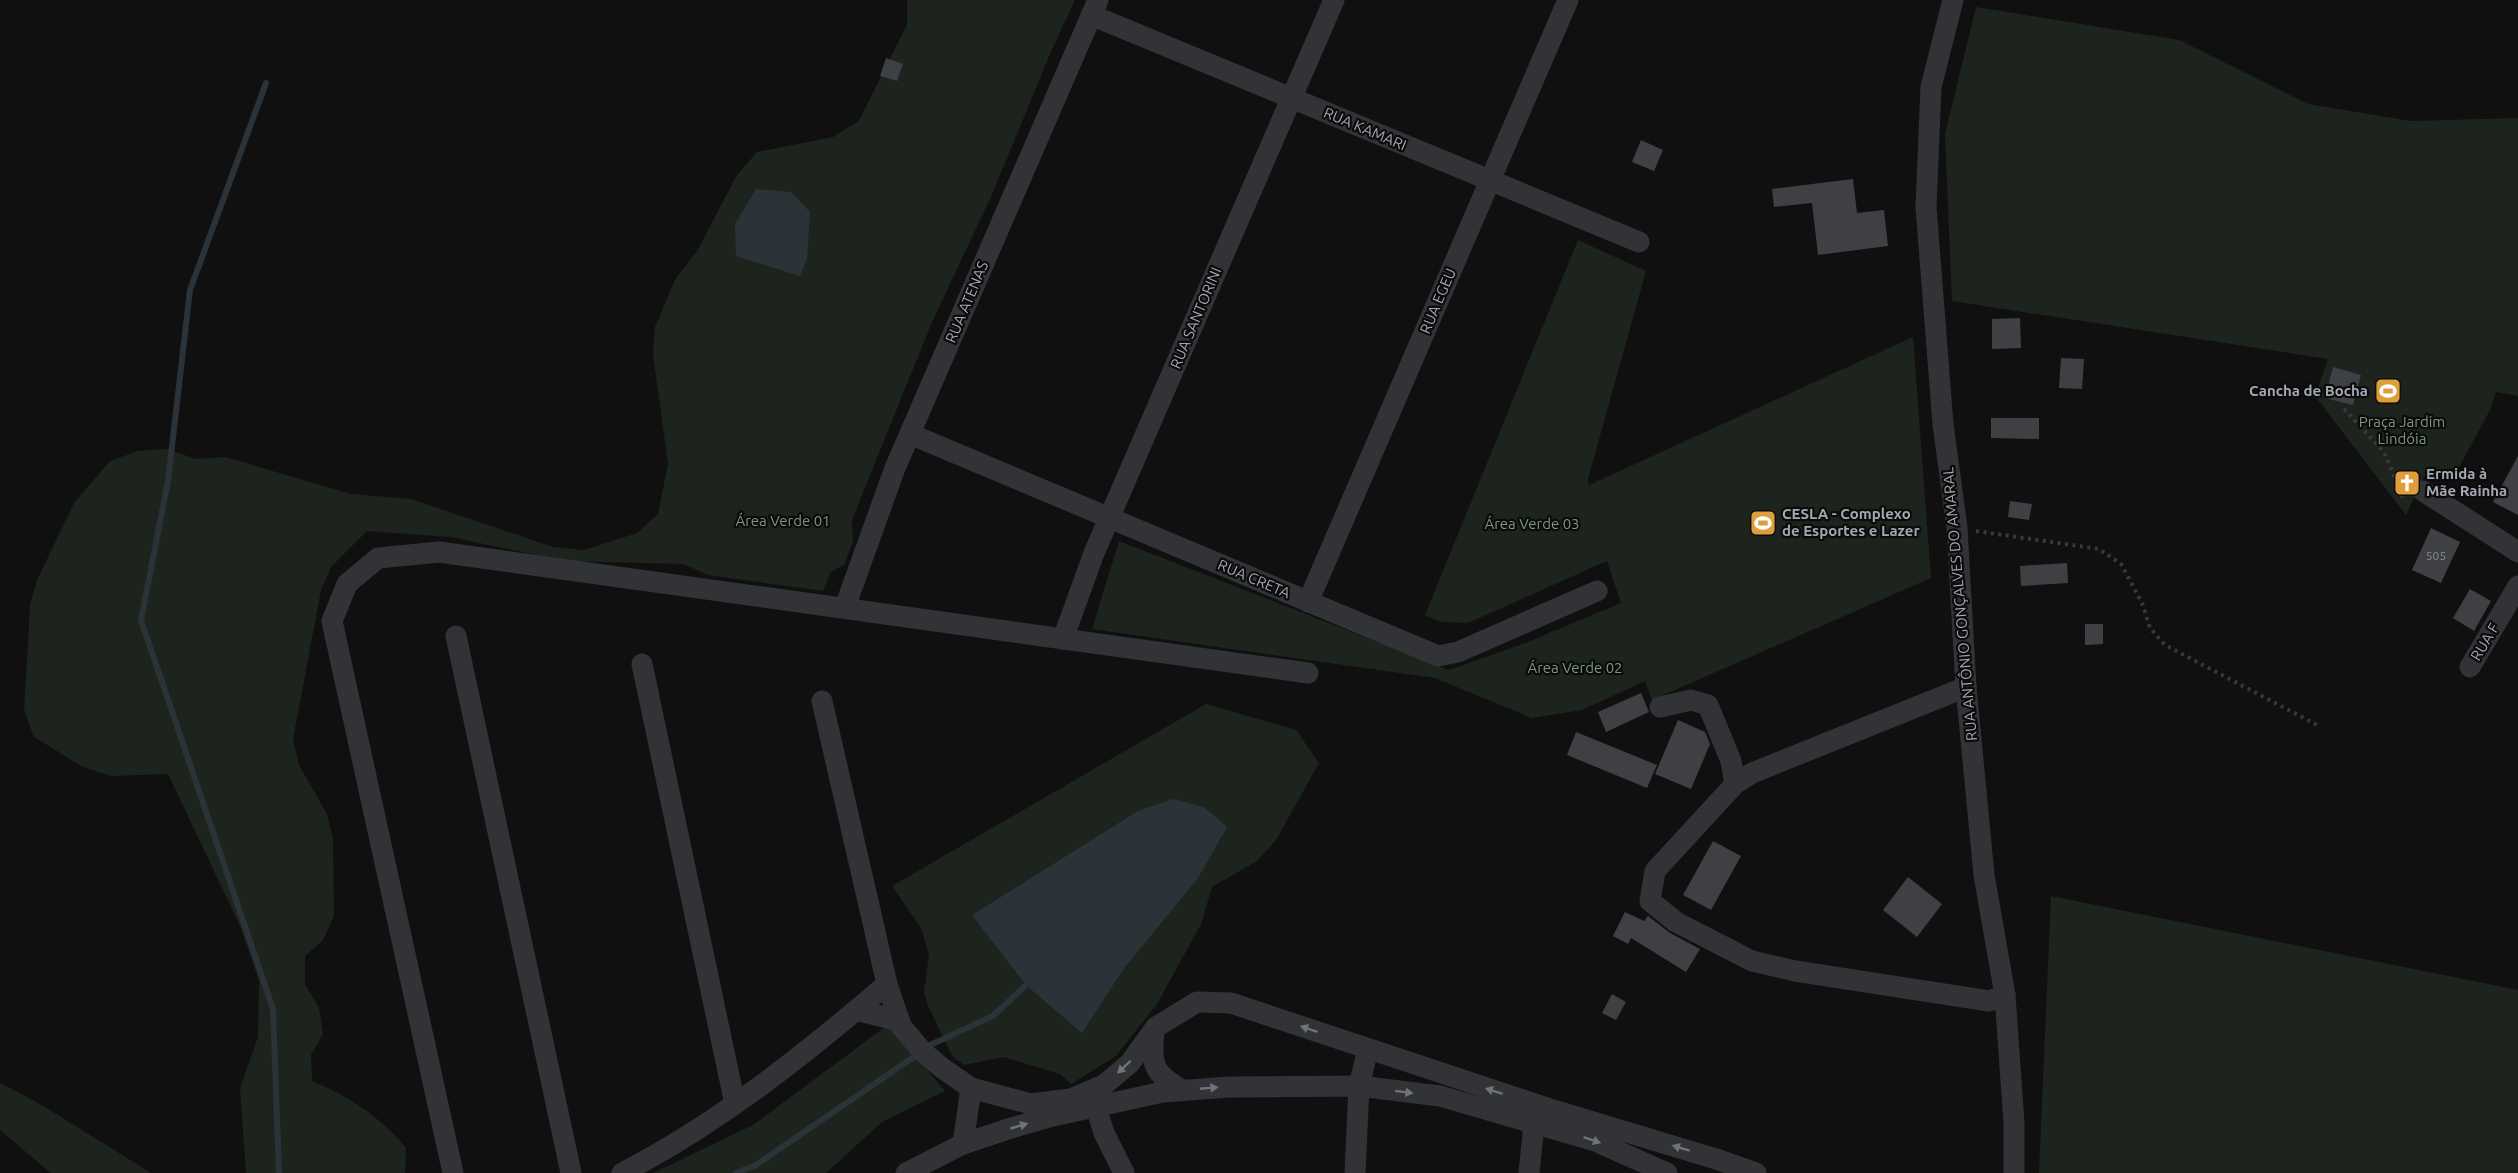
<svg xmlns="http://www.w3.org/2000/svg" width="2518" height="1173" viewBox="0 0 2518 1173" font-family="Ubuntu,sans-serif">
<rect width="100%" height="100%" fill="#101011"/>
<g fill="#1d241d" fill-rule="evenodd">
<path d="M907 0H1075L1050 54 991 197 932 322 852 520 853 541 844 565 831 572 823 591 708 575 683 564 565 561 451 537 367 531 331 567 321 590 293 739 299 765 327 814 333 839 334 916 323 940 305 956V984L319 1008 323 1034 311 1055 312 1081C348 1096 381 1117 406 1148L405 1173H246L240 1088 258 1037 259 981 241 928 168 774 111 776 83 767 34 737 24 711 30 605 37 580 74 503 110 461 138 451 167 449 196 459 225 457 351 494 411 499 553 547 584 550 637 533 658 514 668 464 653 354 655 327 676 278 697 251 737 175 757 152 833 137 859 121 907 25Z"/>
<path d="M1976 7 2179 40 2308 104 2411 121 2518 118V396L2496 392 2491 408 2451 482 2427 471 2406 515 2315 396 2328 359 1952 301 1945 134Z"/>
<path d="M1578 240 1646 271 1588 479 1589 485 1913 337 1931 578 1652 700 1645 681 1582 710 1532 718 1435 678 1092 629 1119 541 1449 670 1523 644 1621 603 1607 561 1468 623 1441 622 1425 615Z"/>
<path d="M1206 704 1296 730 1319 763 1276 840 1257 861 1212 887 1201 924 1157 1004 1116 1056 1071 1084 1060 1074 1004 1057 964 1065 952 1056 928 1006 924 993 929 954 921 928 892 886ZM973 915 1125 967 1082 1032Z"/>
<path d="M2051 896 2518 990V1173H2039Z"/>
<path d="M889 1024 945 1091 882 1122 826 1173H653L753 1125Z"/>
<path d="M0 1083 40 1104 151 1173H51L0 1130Z"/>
</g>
<g fill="#2b3339">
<path d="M756 189 791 192 810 212 807 258 800 276 736 256 735 224Z"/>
<path d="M1173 799 1204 807 1227 827 1198 878 1125 967 1082 1033 1026 985 972 915 1138 811Z"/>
</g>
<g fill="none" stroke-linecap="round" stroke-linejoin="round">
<g stroke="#2b3339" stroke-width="6">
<path d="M266 83 190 290 168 481 141 620 273 1009 279 1173"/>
<path d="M930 1045 993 1016 1026 985"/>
<path d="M736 1173 756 1165 918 1054"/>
</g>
</g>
<g fill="#3f4044">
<path d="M886 58 903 64 897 81 880 76Z"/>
<path d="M1641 140 1663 150 1654 171 1632 162Z"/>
<path d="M1853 179 1857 213 1884 210 1888 246 1818 255 1812 203 1774 207 1772 189Z"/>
<path d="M2020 318 2021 348 1992 349V319Z"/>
<path d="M2061 358 2084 359 2082 389 2059 388Z"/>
<path d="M2333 367 2361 375 2353 405 2325 398Z"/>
<path d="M1991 418H2039V439L1991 438Z"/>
<path d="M2518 456V515L2493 502Z"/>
<path d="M2010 501 2032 504 2029 520 2008 517Z"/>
<path d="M2431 528 2460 542 2441 583 2412 570Z"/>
<path d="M2067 563 2068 583 2021 586 2020 566Z"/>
<path d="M2470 589 2491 601 2474 631 2453 618Z"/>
<path d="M2085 624H2103V644L2085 645Z"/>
<path d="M1641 693 1649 712 1606 732 1598 712Z"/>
<path d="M1678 720 1705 732 1710 744 1691 789 1655 774Z"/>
<path d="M1576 732 1657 765 1647 788 1567 755Z"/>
<path d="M1713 841 1741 856 1711 910 1683 895Z"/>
<path d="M1908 877 1942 904 1917 937 1883 910Z"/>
<path d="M1625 912 1644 921 1648 916 1670 933 1700 949 1686 972 1631 938 1628 944 1613 936Z"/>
<path d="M1612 994 1626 1002 1616 1020 1602 1013Z"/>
</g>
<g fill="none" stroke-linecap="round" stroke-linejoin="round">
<g stroke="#38393d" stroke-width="4" stroke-dasharray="3 4.5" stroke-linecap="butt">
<path d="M2344 409 2384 452 2404 500"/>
<path d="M1976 531 2099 549 2121 564 2142 603 2150 628 2165 645 2317 725"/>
</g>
<g stroke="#323336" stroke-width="21">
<path d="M1953 0 1931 87 1926 207 1943 424 1957 528 1966 687 1984 875 2005 995 2014 1123V1173"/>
<path d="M1091 15 1639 242"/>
<path d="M910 434 1438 656 1458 652 1597 591"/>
<path d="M2423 491 2518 552"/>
<path d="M1308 602 1568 0"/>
<path d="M845 607 895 468 1098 0"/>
<path d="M456 636 571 1173"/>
<path d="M1063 639 1094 553 1334 0"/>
<path d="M642 664 735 1104"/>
<path d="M2470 667 2518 586"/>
<path d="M1966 687 1752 773 1735 784 1655 871 1650 901 1676 922 1752 961 1795 971 1989 1001 2005 995"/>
<path d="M822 701 887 984 901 1026 922 1051 942 1068 971 1088 1031 1104 1071 1099 1104 1085 1130 1063 1156 1027 1197 1002 1231 1003 1547 1108 1716 1159 1756 1173"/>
<path d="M1660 707 1691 700 1708 705 1731 761 1735 784"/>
<path d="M856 1010 900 1021"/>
<path d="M1154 1030C1151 1065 1152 1072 1182 1090"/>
<path d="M1096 1107 1104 1133 1124 1173"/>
<path d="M963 1144 971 1088"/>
<path d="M453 1173 332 621 347 584 378 558 439 552 1308 673"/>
<path d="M622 1173C719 1123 804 1055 887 984"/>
<path d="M906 1173 963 1144 1008 1129 1053 1116 1163 1092 1229 1087 1359 1086 1440 1096 1595 1141 1667 1173"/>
<path d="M1355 1173 1359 1086 1368 1049"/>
<path d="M1529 1173 1534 1124"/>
</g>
</g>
<defs><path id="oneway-solid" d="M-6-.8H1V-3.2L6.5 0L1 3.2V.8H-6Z" transform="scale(1.5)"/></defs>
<g fill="#70737a">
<use href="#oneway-solid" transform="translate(1309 1029) rotate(-161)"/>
<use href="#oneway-solid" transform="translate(1124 1067) rotate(137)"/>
<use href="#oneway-solid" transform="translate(1209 1088) rotate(-5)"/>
<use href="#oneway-solid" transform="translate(1494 1091) rotate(-162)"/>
<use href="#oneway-solid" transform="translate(1404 1092) rotate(7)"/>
<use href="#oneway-solid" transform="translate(1019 1126) rotate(-16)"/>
<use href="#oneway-solid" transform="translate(1592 1140) rotate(19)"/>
<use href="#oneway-solid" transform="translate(1681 1148) rotate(-163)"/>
</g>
<defs>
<symbol id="stadium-square" viewBox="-11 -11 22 22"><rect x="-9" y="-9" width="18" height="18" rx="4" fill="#df9d3b" stroke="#0b0b0c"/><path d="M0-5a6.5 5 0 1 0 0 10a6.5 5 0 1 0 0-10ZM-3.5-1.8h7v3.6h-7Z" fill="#fff"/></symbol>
<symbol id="church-square" viewBox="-11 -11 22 22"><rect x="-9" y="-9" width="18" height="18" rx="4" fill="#df9d3b" stroke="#0b0b0c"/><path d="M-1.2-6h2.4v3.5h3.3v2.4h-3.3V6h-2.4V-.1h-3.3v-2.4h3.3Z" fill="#fff"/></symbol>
</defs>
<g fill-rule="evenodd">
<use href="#stadium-square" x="2373" y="376" width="30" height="30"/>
<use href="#church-square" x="2392" y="468" width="30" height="30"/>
<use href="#stadium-square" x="1748" y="508" width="30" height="30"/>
</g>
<g text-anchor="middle" stroke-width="4.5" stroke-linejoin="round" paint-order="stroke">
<g font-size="12" fill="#8a8e96">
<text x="2436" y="560">505</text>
</g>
<g font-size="15" fill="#a3a8b1" stroke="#0b0b0c">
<text transform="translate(1365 129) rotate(23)" y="5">RUA KAMARI</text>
<text transform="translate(1438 301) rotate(-67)" y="5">RUA EGEU</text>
<text transform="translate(967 302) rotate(-67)" y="5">RUA ATENAS</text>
<text transform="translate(1196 318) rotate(-67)" y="5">RUA SANTORINI</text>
<text transform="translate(1254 579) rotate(23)" y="5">RUA CRETA</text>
<text transform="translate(1960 604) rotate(-95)" y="5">RUA ANTÔNIO GONÇALVES DO AMARAL</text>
<text transform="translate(2485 642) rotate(-59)" y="5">RUA F</text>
</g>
<g font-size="15" font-weight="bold" fill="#a3a8b1" stroke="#0b0b0c" text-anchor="start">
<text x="2368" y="396" text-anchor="end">Cancha de Bocha</text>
<text x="2426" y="479">Ermida à<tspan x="2426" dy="17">Mãe Rainha</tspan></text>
<text x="1782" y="519">CESLA - Complexo<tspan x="1782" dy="17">de Esportes e Lazer</tspan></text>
</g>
<g font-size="15" fill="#7b9a7b" stroke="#0b0b0c">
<text x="2402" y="427">Praça Jardim<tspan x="2402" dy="17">Lindóia</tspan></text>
<text x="783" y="526">Área Verde 01</text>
<text x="1532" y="529">Área Verde 03</text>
<text x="1575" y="673">Área Verde 02</text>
</g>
</g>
</svg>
